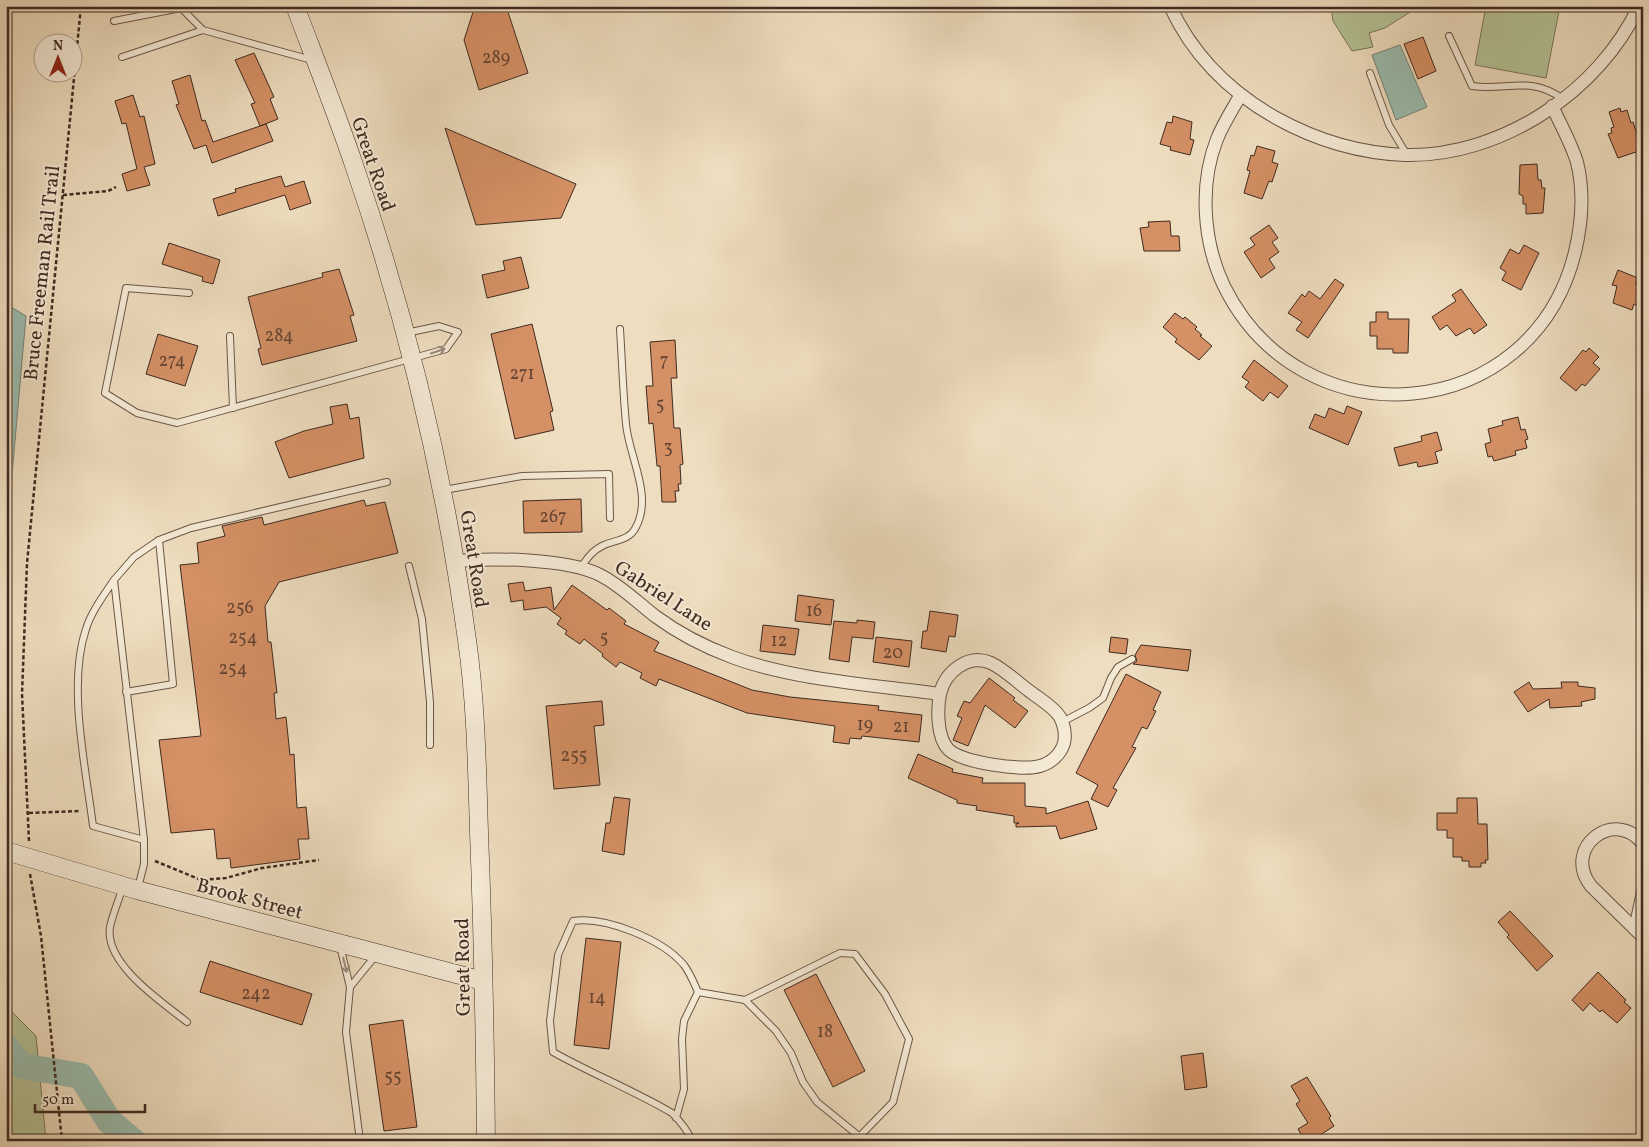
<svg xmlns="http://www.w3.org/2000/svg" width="1649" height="1147" viewBox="0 0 1649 1147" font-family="Vollkorn,serif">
<rect width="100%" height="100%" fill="#eeddbf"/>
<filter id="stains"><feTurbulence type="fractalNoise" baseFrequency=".004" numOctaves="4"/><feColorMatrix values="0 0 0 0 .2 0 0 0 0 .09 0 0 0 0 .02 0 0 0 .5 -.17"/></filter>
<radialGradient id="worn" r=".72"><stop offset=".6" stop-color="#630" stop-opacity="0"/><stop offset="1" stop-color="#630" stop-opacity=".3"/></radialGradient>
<g fill="#b5c295" stroke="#7a765b">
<path d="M1331 6H1440L1431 12 1415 9 1385 28 1369 33 1373 47 1352 51 1333 21Z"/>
<path d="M1486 6H1560L1546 78 1475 65Z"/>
<path d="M6 1006 36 1036 46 1141H11L6 1131Z"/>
</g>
<g fill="#9abcae" stroke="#768276">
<path d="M1400 45 1427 107 1396 120 1372 55Z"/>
<path d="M6 304 26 316 6 543Z"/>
</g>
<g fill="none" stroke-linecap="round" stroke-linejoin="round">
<path stroke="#9abcae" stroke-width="26" d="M6 1047 22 1066 81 1076 109 1121 133 1141"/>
</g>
<g fill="#d59065" stroke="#3f2a21">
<path d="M475 6H506L528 73 479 90 464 40Z"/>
<path d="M1423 37 1436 71 1418 79 1404 44Z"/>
<path d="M254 53 274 97 270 99 278 119 260 126 251 104 255 103 235 60Z"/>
<path d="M190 75 202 121 205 120 213 142 266 124 273 141 212 163 206 145 194 149 176 105 179 104 172 81Z"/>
<path d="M133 95 140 117 144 116 155 164 144 167 150 185 127 191 122 174 137 169 126 123 122 124 115 101Z"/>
<path d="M1620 108 1621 112 1627 110 1631 123 1633 122 1642 150 1618 158 1608 134 1612 133 1611 128 1614 127 1609 112Z"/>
<path d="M1173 116 1192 122 1190 139 1194 140 1190 155 1170 150 1171 147 1160 144 1167 122 1172 123Z"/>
<path d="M445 128 576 184 561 218 476 225Z"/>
<path d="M1257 146 1275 151 1272 162 1278 164 1272 182 1269 181 1262 199 1244 193 1250 171 1247 170 1251 155 1254 156Z"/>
<path d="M1537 164 1538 180H1541L1542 188H1545L1543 213 1526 214V204H1523V196L1519 194 1520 165Z"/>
<path d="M281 176 285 187 304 181 311 203 290 210 285 195 218 216 213 199 236 192 235 189Z"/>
<path d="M1170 221 1171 236H1179L1180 251H1144L1140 228 1149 227 1148 222Z"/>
<path d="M1269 225 1278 238 1272 242 1279 252 1269 259 1275 268 1261 278 1244 252 1255 245 1250 238Z"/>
<path d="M169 243 220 260 213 284 202 281 203 277 162 264Z"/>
<path d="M1524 245 1539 253 1521 290 1502 280 1506 272 1500 268 1510 249 1519 254Z"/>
<path d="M521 257 529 288 487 298 482 275 505 270 503 261Z"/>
<path d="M339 269 354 315 350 316 357 341 262 365 258 349 261 348 248 297 323 277 322 273Z"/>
<path d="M1618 270 1638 278 1636 284 1643 287V296L1639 306 1634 304 1632 310 1613 303 1617 286 1612 285Z"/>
<path d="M1335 279 1344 285 1308 338 1296 330 1302 322 1288 313 1302 294 1305 297 1309 291 1320 299Z"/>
<path d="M1461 289 1487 325 1474 334 1470 328 1456 336 1447 325 1440 330 1432 317 1456 301 1452 295Z"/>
<path d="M1376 312H1388V319H1409L1408 353H1393V349H1377V336H1370V322H1376Z"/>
<path d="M1175 313 1183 319 1185 317 1197 327 1195 329 1202 335 1200 336 1212 346 1199 360 1175 342 1177 339 1163 327Z"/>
<path d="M532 324 553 411 550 412 554 430 515 439 491 334Z"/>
<path d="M158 334 198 346 185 386 146 374Z"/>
<path d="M675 340 677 378H671L674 428H680L683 464 680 465 681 484H678L679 491H675L676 502H662L660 466H657L653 423 649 424 646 386H653L650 342Z"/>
<path d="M1589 348 1599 357 1593 363 1600 369 1585 386 1582 384 1576 391 1560 378 1583 350 1586 352Z"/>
<path d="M1254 360 1288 386 1278 398 1270 392 1263 401 1245 387 1249 382 1242 377Z"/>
<path d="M347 404 350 419 359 417 364 458 289 478 275 442 304 431 333 424 330 407Z"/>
<path d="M1347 406 1362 412 1348 445 1309 428 1315 414 1325 418 1329 408 1344 414Z"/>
<path d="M1518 417 1521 430 1525 429 1528 439 1525 440 1527 448 1515 451 1516 455 1494 461 1492 456 1488 457 1485 444 1491 442 1488 429 1503 425 1502 421Z"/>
<path d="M1437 432 1442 450 1435 452 1438 463 1418 467 1417 462 1399 466 1394 448 1422 441 1421 436Z"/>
<path d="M581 499 582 532 524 533 523 501Z"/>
<path d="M364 500 366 506 385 502 398 553 279 582 265 606 268 642H271L277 693H274L276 719 286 717 290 755 294 754 297 808 306 807 309 839H298L300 859 231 868 230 858 217 859 214 829 171 833 159 740 201 736 180 565 199 563 197 543 225 536 222 526 262 517 264 525Z"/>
<path d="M523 582 525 591 551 587 554 610 572 585 607 610 609 608 626 621 624 624 659 642 654 651 752 690 790 697 879 706 878 710 922 715 919 742 862 736 861 739 850 738 849 744 833 742 835 726 747 713 659 679 656 686 640 678 642 673 620 662 616 667 602 656 603 654 584 639 580 644 565 634 567 631 557 624 561 618 546 607 524 610 523 600 511 602 508 584Z"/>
<path d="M798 595 834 600 831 625 795 621Z"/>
<path d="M930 611 958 615 955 637 949 636 946 652 921 648 923 631H927Z"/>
<path d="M857 620 875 622 873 639 852 637 849 662 829 659 834 621 857 623Z"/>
<path d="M763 625 799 629 795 655 760 651Z"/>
<path d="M876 637 912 641 909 667 873 662Z"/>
<path d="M1111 637 1128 639 1126 654 1109 652Z"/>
<path d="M1141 645 1191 650 1188 671 1133 664 1137 661 1135 655Z"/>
<path d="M1126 674 1161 692 1153 710 1156 711 1147 729 1142 727 1132 747 1136 748 1113 788 1117 790 1108 807 1091 799 1098 785 1076 773Z"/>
<path d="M989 678 1015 698 1013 700 1028 711 1015 728 985 705 968 746 953 740 962 718 957 716 964 701 970 703Z"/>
<path d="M1529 682 1533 689 1562 688 1561 682H1578V686L1595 688V699L1581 702 1582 706 1550 708 1549 699 1528 712 1514 692Z"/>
<path d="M602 701 604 725 594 726 600 785 554 789 546 706Z"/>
<path d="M918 754 953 769 952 772 983 778 982 783H1025V806L1046 808V814L1088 801 1097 829 1060 839 1056 826 1016 827V824L1019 823H1014V816L976 810 977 806 957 803V800L908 778Z"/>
<path d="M614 797 630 799 624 855 602 851 606 823H610Z"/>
<path d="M1457 798H1477L1478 824H1487L1488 860H1485L1486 863H1481V867H1469V861H1462V857H1453V838H1447V830H1437V813H1457Z"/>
<path d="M1510 911 1553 956 1537 971 1507 937 1509 935 1498 922Z"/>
<path d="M586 938 621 942 609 1049 574 1045Z"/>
<path d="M210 961 312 994 302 1025 200 992Z"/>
<path d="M1598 972 1626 1000 1624 1002 1631 1008 1617 1023 1602 1010 1600 1012 1590 1003 1583 1011 1572 1000Z"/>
<path d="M816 974 865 1071 833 1087 784 990Z"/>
<path d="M403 1020 417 1127 384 1131 369 1025Z"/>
<path d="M1203 1053 1207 1087 1185 1090 1181 1056Z"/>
<path d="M1307 1077 1331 1116 1329 1118 1334 1126 1311 1141H1305L1298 1129 1308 1123 1296 1104 1300 1101 1291 1086Z"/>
</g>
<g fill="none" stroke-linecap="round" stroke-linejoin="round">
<defs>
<g id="lane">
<path d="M114 21 181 8 203 30 312 60"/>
<path d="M1449 36 1472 86C1507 91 1530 75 1563 99"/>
<path d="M122 57 203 30"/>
<path d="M1370 73 1389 125 1407 155"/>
<path d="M189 293 126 288 105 393 137 413 177 423 446 349 458 332 439 326 406 333"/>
<path d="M230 336 233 408"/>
<path d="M444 490 522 476 609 474 610 518"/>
<path d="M409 566 422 619 430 702V745"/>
<path d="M580 569C587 558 593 550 604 545 616 540 630 540 636 527 653 495 629 457 626 424 623 392 622 360 620 329"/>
<path d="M114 580C104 595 91 612 86 629 67 685 86 769 93 826L144 840"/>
<path d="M126 692 173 684 159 540"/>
<path d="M1062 722 1089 708 1103 698 1111 678 1118 667 1132 659"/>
<path d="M123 886C119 900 113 913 110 927 104 964 162 1002 187 1022"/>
<path d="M138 888 144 864V840L114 580 134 557 159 540 191 528 387 482"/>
<path d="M340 946 350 987 346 1032 359 1133"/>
<path d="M350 987 376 955"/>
<path d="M698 992 745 1000 776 1031 791 1053 803 1082 817 1102 865 1141"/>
<path d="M745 1000 840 953 855 954 885 994 909 1039 893 1102 860 1136"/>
<path d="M676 1118 684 1089 682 1039 684 1021 698 992C694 983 690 973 684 965 662 939 605 916 573 921L558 955 550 1021 553 1052C592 1074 633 1090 672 1113 681 1122 687 1129 692 1141"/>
</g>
<g id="street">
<path d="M1170 6C1193 56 1231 93 1278 119 1318 141 1359 153 1405 155 1501 157 1599 92 1639 6"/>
<path d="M1240 96C1232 110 1223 124 1217 139 1199 185 1203 242 1224 286 1302 445 1533 425 1575 252 1582 223 1584 191 1577 162 1571 143 1561 125 1552 106"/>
<path d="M454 561C491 558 567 558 600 575 620 585 637 602 655 616 678 633 705 647 732 657 793 680 875 685 940 694 937 710 937 737 948 749 961 763 1023 771 1040 766 1051 763 1061 754 1064 743 1066 734 1064 725 1060 717 1053 706 1038 698 1028 690 1016 681 1005 670 991 663 968 653 945 672 940 694"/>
<path d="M1643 844C1616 807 1561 847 1591 886L1643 937"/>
<path d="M1635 929 1643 892"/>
</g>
<g id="secondary">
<path d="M295 6C315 59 336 112 354 165 407 319 445 479 467 640 476 703 477 768 479 832 483 935 485 1038 486 1141"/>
<path d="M6 851 137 890 483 981"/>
</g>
</defs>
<use href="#lane" stroke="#6b5748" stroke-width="8"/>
<use href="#street" stroke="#6b5748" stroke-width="14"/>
<use href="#secondary" stroke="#3f2a21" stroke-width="19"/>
<g stroke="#3f2a21" stroke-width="2.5" stroke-dasharray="4 2.5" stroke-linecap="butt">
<path d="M63 195 108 191 116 187"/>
<path d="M29 813 80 811"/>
<path d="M29 841 22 694 27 563 81 6"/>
<path d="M155 861 201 880 226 878 262 868 319 860"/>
<path d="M30 874 41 936 62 1141"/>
</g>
<use href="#lane" stroke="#f4e9d5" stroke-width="6"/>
<use href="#street" stroke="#f4e9d5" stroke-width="12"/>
<use href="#secondary" stroke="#f4e9d5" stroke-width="18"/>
</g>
<defs><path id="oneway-shaft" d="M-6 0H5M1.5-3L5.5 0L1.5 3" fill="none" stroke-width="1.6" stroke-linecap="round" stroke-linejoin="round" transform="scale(1.25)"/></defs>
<g stroke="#9a8a7b">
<use href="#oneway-shaft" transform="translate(438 351) rotate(-19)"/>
<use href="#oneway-shaft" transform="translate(345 965) rotate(76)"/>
</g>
<g text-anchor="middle" stroke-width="4" stroke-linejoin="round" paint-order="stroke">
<g font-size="18" fill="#644432">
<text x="496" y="63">289</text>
<text x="279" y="341">284</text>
<text x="172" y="366">274</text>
<text x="664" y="366">7</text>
<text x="522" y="379">271</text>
<text x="660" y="410">5</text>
<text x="668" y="453">3</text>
<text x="553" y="522">267</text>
<text x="240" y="613">256</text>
<text x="814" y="616">16</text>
<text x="243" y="643">254</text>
<text x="604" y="643">5</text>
<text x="779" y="646">12</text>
<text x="893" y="658">20</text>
<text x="233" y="674">254</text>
<text x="865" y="730">19</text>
<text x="901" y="732">21</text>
<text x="574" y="761">255</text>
<text x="256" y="999">242</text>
<text x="597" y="1003">14</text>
<text x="825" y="1037">18</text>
<text x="393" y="1082">55</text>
</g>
<g font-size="20" fill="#3f2a21" stroke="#f4e9d5">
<text transform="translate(374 164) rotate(71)" y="7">Great Road</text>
<text transform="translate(41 273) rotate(-84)" y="7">Bruce Freeman Rail Trail</text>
<text transform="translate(475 559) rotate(81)" y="7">Great Road</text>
<text transform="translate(664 595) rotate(33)" y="7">Gabriel Lane</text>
<text transform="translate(250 898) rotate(15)" y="7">Brook Street</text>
<text transform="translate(462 967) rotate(-91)" y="7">Great Road</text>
</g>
</g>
<rect width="1649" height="1147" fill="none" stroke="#eeddbf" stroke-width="25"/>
<rect x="8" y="8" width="1634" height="1132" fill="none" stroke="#3f2a21" stroke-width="2.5"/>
<rect x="12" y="12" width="1624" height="1122" fill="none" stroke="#3f2a21"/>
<g transform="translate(58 58)"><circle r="24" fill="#f4e9d5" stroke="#ac9d8d"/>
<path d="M0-4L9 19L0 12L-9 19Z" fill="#8f2418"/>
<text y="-8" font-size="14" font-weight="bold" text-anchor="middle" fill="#3f2a21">N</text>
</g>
<path d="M35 1104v8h110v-8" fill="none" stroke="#3f2a21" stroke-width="2.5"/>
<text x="42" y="1104" font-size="15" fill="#3f2a21" stroke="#f4e9d5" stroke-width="4" paint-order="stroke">50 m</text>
<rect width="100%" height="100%" filter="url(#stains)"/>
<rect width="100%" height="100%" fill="url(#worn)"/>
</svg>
